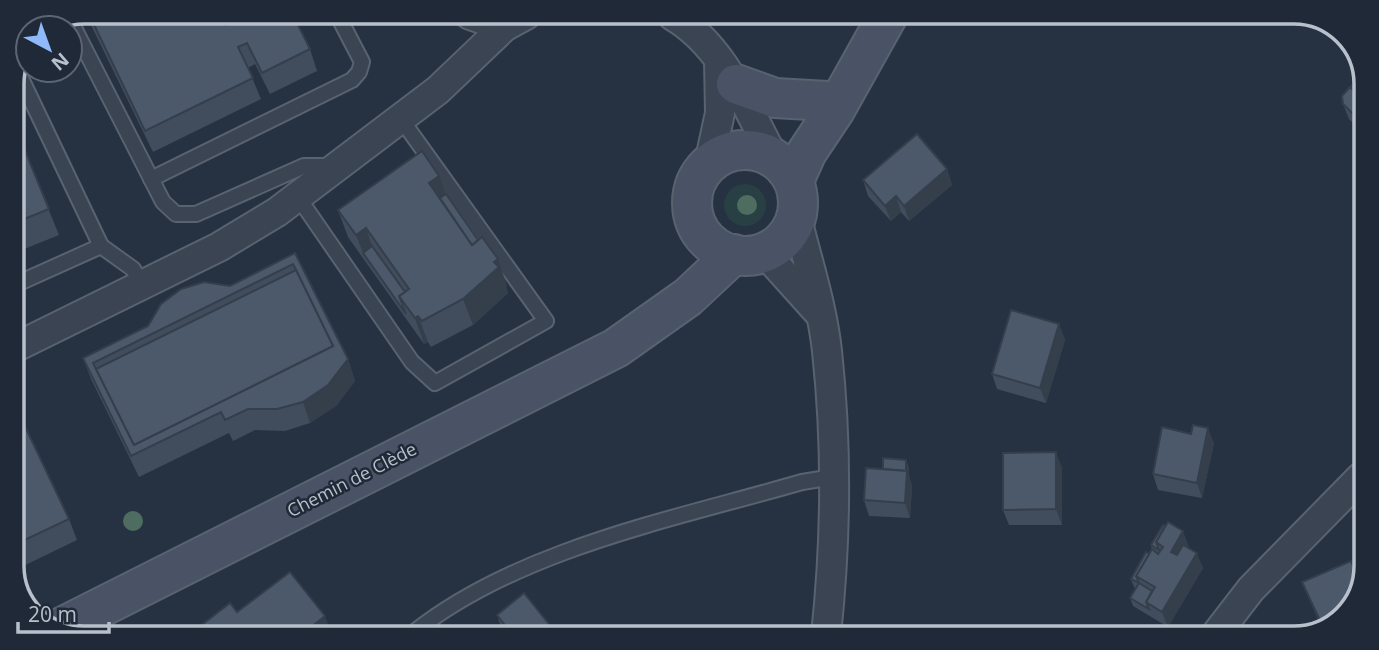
<svg xmlns="http://www.w3.org/2000/svg" width="1379" height="650" viewBox="0 0 1379 650" font-family="'Open Sans',sans-serif">
<rect width="100%" height="100%" fill="#263242"/>
<circle fill="#284043" cx="745" cy="205" r="21"/>
<g fill="none" stroke-linecap="round" stroke-linejoin="round">
<defs>
<g id="service">
<path d="M73 17 75 30 163 202 176 214H196L304 166H323L330 174"/>
<path d="M17 70 101 246"/>
<path d="M151 179 352 80 359 72 362 62 337 14"/>
<path d="M298 197 412 362 435 383 546 321 401 119"/>
<path d="M12 286 101 246 133 269 142 285"/>
<path d="M413 633C518 549 675 519 802 482L833 477"/>
</g>
<g id="minor">
<path d="M470 15 504 27"/>
<path d="M673 16C725 47 746 107 774 158"/>
<path d="M709 164 720 113 719 60"/>
<path d="M796 215C807 260 822 305 827 351 837 444 836 542 826 635"/>
<path d="M764 252 817 311"/>
<path d="M12 349 219 247 277 212 438 90 504 27 526 15"/>
<path d="M1214 637 1251 589 1361 477"/>
</g>
<g id="secondary">
<path d="M736 84 775 98 827 101"/>
<circle cx="745" cy="203" r="53"/>
<path d="M794 181 807 152 835 110 887 17"/>
<path d="M56 630 616 348 688 297 734 254"/>
</g>
</defs>
<use href="#service" stroke="#59626f" stroke-width="18"/>
<use href="#minor" stroke="#59626f" stroke-width="32"/>
<use href="#secondary" stroke="#59626f" stroke-width="42"/>
<use href="#service" stroke="#3b4452" stroke-width="14"/>
<use href="#minor" stroke="#3b4452" stroke-width="28"/>
<use href="#secondary" stroke="#495365" stroke-width="38"/>
</g>
<g fill="#4e6d60">
<circle cx="747" cy="205" r="10"/>
<circle cx="133" cy="521" r="10"/>
</g>
<g fill="#414d5c">
<path d="M86 12 220 13 226 25 234 21 230 13H292L310 49 317 71 270 94 255 64 248 68 261 99 153 152 90 23Z"/>
<path d="M1367 80 1366 136 1349 119 1343 104Z"/>
<path d="M12 119 59 235 12 254Z"/>
<path d="M947 169 952 185 909 221 901 212 891 221 868 196 863 180Z"/>
<path d="M446 194 507 286 506 287 508 293 473 325 431 347 428 342 424 344 348 237 338 210Z"/>
<path d="M295 253 348 359 355 381 336 406 310 423 285 431 255 430 233 441 229 433 139 477 91 379 83 358Z"/>
<path d="M1059 324 1065 340 1046 403 997 389 992 374Z"/>
<path d="M12 399 69 519 77 540 13 571Z"/>
<path d="M1214 443 1202 498 1158 490 1153 474Z"/>
<path d="M906 460 909 468V476L912 486 910 518 869 516 864 500 883 469Z"/>
<path d="M1062 467V525H1009L1003 510Z"/>
<path d="M1163 525 1189 547 1188 548 1203 568 1168 627 1133 606 1130 598 1136 588 1134 587 1131 579 1152 550 1151 545Z"/>
<path d="M1302 582 1334 626 1322 629Z"/>
<path d="M497 615 556 633H505L502 630Z"/>
</g>
<g fill="#353e4b">
<path d="M947 169 952 185 909 221 904 206Z"/>
<path d="M439 176 449 202 435 201 429 183Z"/>
<path d="M896 196 901 212 891 221 885 206Z"/>
<path d="M366 228 375 254 363 253 356 235Z"/>
<path d="M498 259 507 286 506 287 508 293 473 325 463 299 494 262Z"/>
<path d="M418 316 428 342 424 344 415 318Z"/>
<path d="M1059 324 1065 340 1046 403 1040 388Z"/>
<path d="M348 359 355 381 336 406 310 423 303 402Z"/>
<path d="M1208 428 1214 443 1202 498 1197 483Z"/>
<path d="M1056 452 1062 467V525L1056 509Z"/>
<path d="M906 460 909 468V476L912 486 910 518 905 503Z"/>
<path d="M1183 531 1189 547 1177 567 1171 552Z"/>
<path d="M1197 553 1203 568 1168 627 1162 612Z"/>
<path d="M325 616 331 632H305Z"/>
</g>
<g fill="#4c596b" stroke="#353e4b" stroke-width="2" fill-rule="evenodd">
<path d="M88 12 220 13 226 25 236 20 233 13H292L310 49 262 73 247 43 238 47 253 78 145 131Z"/>
<path d="M1364 73 1367 80V86L1358 95 1350 87 1348 89Z"/>
<path d="M1367 86 1366 121 1363 124 1343 104 1342 96 1350 87 1358 95Z"/>
<path d="M12 119 49 209 12 224Z"/>
<path d="M917 134 947 169 904 206 896 196 885 206 863 180Z"/>
<path d="M422 151 439 176 429 183 472 245 482 237 498 259 494 262 499 267 463 299 422 321 418 316 415 318 399 296 409 289 366 228 356 235 338 210Z"/>
<path d="M446 194 478 240 472 245 440 198Z"/>
<path d="M372 246 405 292 399 296 406 314 363 253Z"/>
<path d="M295 253 348 359 328 385 303 402 277 409H248L225 420 221 412 131 456 83 358 148 326 161 304 181 289 204 282 230 286ZM293 264 333 346 134 445 93 363Z"/>
<path d="M296 270 333 346 134 445 96 369Z"/>
<path d="M1011 310 1059 324 1040 388 992 374Z"/>
<path d="M12 399 69 519 12 546Z"/>
<path d="M1193 425 1208 428 1197 483 1153 474 1162 427 1191 434Z"/>
<path d="M1056 452V509L1003 510V453Z"/>
<path d="M883 458 906 460V471L883 469Z"/>
<path d="M866 468 907 471 905 503 864 500Z"/>
<path d="M1168 522 1183 531 1171 552 1177 555 1183 545 1197 553 1162 612 1146 602 1155 587 1136 576 1152 549 1158 554 1163 547 1156 542Z"/>
<path d="M1163 525 1165 526 1156 542 1159 550 1151 545Z"/>
<path d="M1146 552 1149 554 1136 576 1139 583 1131 579Z"/>
<path d="M1351 561 1360 581 1359 597 1334 626 1324 629 1302 582Z"/>
<path d="M290 572 325 616 305 632 194 631 230 603 237 612Z"/>
<path d="M1139 583 1152 591 1146 602 1149 609 1130 598Z"/>
<path d="M524 593 556 633H511L497 615Z"/>
</g>
<g text-anchor="middle" stroke-width="5" stroke-linejoin="round" paint-order="stroke">
<g font-size="18" fill="#b8c0cc" stroke="#1f2937">
<text transform="translate(352 480) rotate(-27)" y="6">Chemin de Clède</text>
</g>
</g>
<path d="M0 0H1379V650H0ZM84 24H1294A60 60 0 0 1 1354 84V566A60 60 0 0 1 1294 626H84A60 60 0 0 1 24 566V84A60 60 0 0 1 84 24Z" fill="#1f2937" fill-rule="evenodd"/>
<path fill="none" stroke="#b8c0cc" stroke-width="3.5" d="M84 24H1294A60 60 0 0 1 1354 84V566A60 60 0 0 1 1294 626H84A60 60 0 0 1 24 566V84A60 60 0 0 1 84 24Z"/>
<g transform="translate(49 49) rotate(139)"><circle r="33" fill="#1f2937" stroke="#5c6573" stroke-width="2"/>
<path d="M0-5L12 26L0 18L-12 26Z" fill="#8fb9f9"/>
<text y="-10" font-size="19" font-weight="bold" text-anchor="middle" fill="#b8c0cc">N</text>
</g>
<path d="M18 622v10h91v-10" fill="none" stroke="#b8c0cc" stroke-width="3.5"/>
<text x="28" y="622" font-size="21" fill="#b8c0cc" stroke="#1f2937" stroke-width="5" paint-order="stroke">20 m</text>
</svg>
